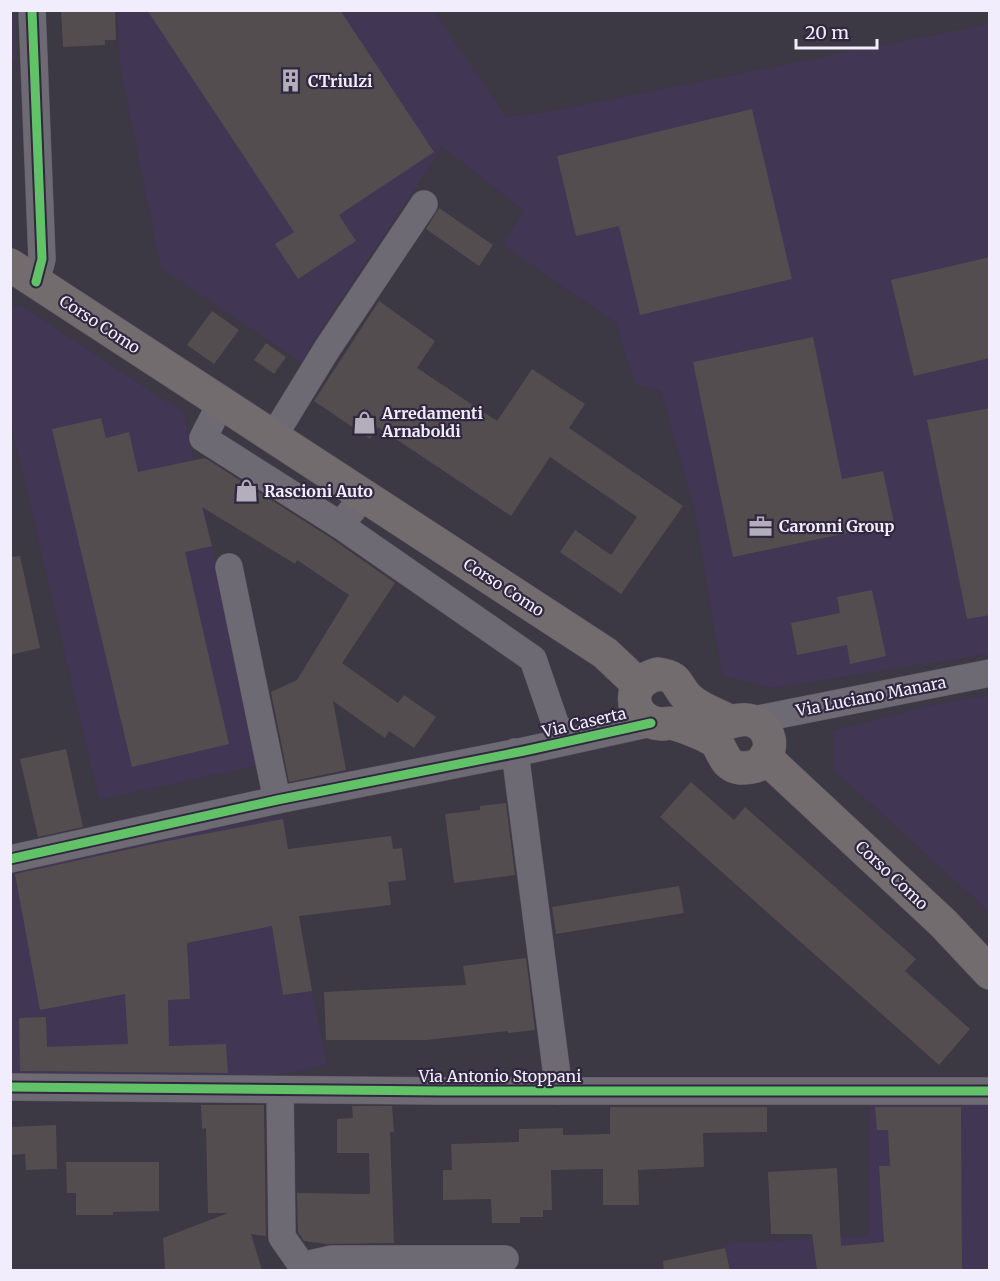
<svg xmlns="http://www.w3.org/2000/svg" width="1000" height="1281" viewBox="0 0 1000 1281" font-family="Merriweather,serif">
<rect width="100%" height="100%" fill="#3c3844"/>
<g fill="#413653">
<path d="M11 10 16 11V60L11 61Z"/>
<path d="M117 11H434L506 117 546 112 989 24V654L771 688 722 675 696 515 661 391 635 384 616 323 503 245 524 210 442 147 315 339 302 363 161 268 120 65Z"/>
<path d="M21 305 184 413 215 559 256 766 99 800 11 422 10 308Z"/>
<path d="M989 695H990L989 912 833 769V731L922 707Z"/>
<path d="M283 816 312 991 327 1065 276 1075H174L11 1079 10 867Z"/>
<path d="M869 1092 989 1101V1270H731L724 1243 869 1236Z"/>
</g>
<g fill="#544d4f">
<path d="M61 10H115L116 40H105V45L63 47Z"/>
<path d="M147 10H340L434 152 339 215 356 241 298 279 275 244 294 232Z"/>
<path d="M752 109 792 279 640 315 619 226 576 236 557 156Z"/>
<path d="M439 208 493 245 479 266 426 229Z"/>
<path d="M990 257V358L914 376 891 280Z"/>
<path d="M379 301 435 341 417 368 497 421 532 369 585 404 569 428 683 506 621 594 560 552 575 530 611 555 637 517 550 457 511 516 378 427 370 439 314 401Z"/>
<path d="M212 311 239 330 214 364 187 345Z"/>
<path d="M813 337 842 479 883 471 894 523 733 557 693 362Z"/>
<path d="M266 343 286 357 274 374 254 360Z"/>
<path d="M990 408V615L967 619 927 420Z"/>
<path d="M101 418 106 438 129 432 138 472 205 458 331 538 395 583 342 663 398 703 404 695 436 717 414 748 389 731 385 738 333 701 346 770 289 782 271 692 297 680 349 595 297 560 295 564 202 507 212 546 185 552 229 744 132 767 52 429Z"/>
<path d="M20 556 40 648 10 655V557Z"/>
<path d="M872 590 886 656 850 664 847 645 797 655 791 623 840 613 837 597Z"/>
<path d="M66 749 83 827 38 837 20 759Z"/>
<path d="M691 782 734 820 745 807 916 959 905 971 970 1029 939 1065 660 817Z"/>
<path d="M506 803 515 875 454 883 445 814 480 810V806Z"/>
<path d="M283 819 288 849 391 836 393 849 402 848 406 880 388 882 391 905 299 916 312 991 283 995 272 926 187 943 190 999 168 1000 169 1046 226 1044 228 1073 20 1071 19 1018 46 1017 47 1047 128 1044 125 994 40 1010 15 874 162 842Z"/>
<path d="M679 886 684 913 556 934 552 907Z"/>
<path d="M526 958 535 1030 508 1033V1031L426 1040H326L324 992 466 985 463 966Z"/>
<path d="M201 1105H264L266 1236 251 1234 262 1270H165L163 1238 228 1213H208L206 1128 202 1129Z"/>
<path d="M352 1106H392L394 1132H390L394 1243 327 1244 304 1241 298 1232 297 1193 370 1194 369 1153H337V1119L353 1118Z"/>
<path d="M610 1107H767V1132L703 1133 704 1167 638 1170 639 1205H603V1169L551 1170 552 1210H543V1217H520V1223H492L491 1199 443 1200V1170H452L451 1144 519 1142V1129L563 1128V1135L610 1134Z"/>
<path d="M875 1107H961L962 1270H817L812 1234H771L768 1172 837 1168 841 1246 884 1242 879 1166H890L888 1130H877Z"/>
<path d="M56 1125 57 1169 26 1170 25 1154 10 1155V1127Z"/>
<path d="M66 1162H159V1211L113 1212V1215H76V1193H67Z"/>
<path d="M725 1248 730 1270H664L663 1261Z"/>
</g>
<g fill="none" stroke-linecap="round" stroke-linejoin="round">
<defs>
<g id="minor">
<path d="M32 10 42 259 36 282"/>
<path d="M221 403 203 438 340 525"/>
<path d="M273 437 327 349 424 204"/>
<path d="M364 496 340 525 533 659 555 723 567 741"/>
<path d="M229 567 277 800"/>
<path d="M753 720 990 673"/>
<path d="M515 752 559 1091"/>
<path d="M10 859 277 800 524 751 651 723"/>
<path d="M10 1087 441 1091H990"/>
<path d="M280 1090 282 1237 305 1270"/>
<path d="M301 1266 332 1259H505"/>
</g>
<g id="major">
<path d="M10 265 605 653 639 685"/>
<path d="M658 674C681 677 675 686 689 699 700 709 718 715 731 722 766 710 782 748 758 765 752 768 746 768 740 768 721 765 724 747 713 740 706 735 683 726 675 724 671 722 666 724 661 724 646 723 632 711 635 694 638 682 647 677 658 674Z"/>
<path d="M765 757 943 923 990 973"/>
</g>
</defs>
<use href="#minor" stroke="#5a5661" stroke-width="28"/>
<use href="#major" stroke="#5a5661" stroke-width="34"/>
<use href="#minor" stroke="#6e6a74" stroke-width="27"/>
<use href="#major" stroke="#726c6f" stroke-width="33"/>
<defs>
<g id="cycleway">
<path d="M32 10 42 259 36 282"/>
<path d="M10 859 277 800 524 751 651 723"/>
<path d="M10 1087 441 1091H990"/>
</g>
</defs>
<use href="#cycleway" stroke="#30283f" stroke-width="13"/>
<use href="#cycleway" stroke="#61c268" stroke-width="9"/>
</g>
<defs>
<symbol id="building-bare" viewBox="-9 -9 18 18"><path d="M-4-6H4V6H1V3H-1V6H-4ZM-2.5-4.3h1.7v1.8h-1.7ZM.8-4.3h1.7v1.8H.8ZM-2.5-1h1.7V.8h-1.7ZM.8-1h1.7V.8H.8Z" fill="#b2aebc" stroke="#30283f" stroke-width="2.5" paint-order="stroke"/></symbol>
<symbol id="shop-bare" viewBox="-9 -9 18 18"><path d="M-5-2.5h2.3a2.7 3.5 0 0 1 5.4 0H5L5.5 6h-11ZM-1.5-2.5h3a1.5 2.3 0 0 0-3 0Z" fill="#b2aebc" stroke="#30283f" stroke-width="2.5" paint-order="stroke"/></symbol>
<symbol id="office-bare" viewBox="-9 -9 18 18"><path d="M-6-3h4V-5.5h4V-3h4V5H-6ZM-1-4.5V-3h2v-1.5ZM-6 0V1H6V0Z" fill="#b2aebc" stroke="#30283f" stroke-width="2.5" paint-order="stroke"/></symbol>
</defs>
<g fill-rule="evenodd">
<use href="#building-bare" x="274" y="64" width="33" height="33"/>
<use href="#shop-bare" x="348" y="406" width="33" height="33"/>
<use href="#shop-bare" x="230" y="474" width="33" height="33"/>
<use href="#office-bare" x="744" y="510" width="33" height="33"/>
</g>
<g text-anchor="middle" stroke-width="4.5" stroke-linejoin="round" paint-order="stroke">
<g font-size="16" font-weight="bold" fill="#f2edfd" stroke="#30283f" text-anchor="start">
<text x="308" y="87">CTriulzi</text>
<text x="382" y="419">Arredamenti<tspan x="382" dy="18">Arnaboldi</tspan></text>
<text x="264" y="497">Rascioni Auto</text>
<text x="779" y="532">Caronni Group</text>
</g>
<g font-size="16" fill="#f2edfd" stroke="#30283f">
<text transform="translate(100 324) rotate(33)" y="6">Corso Como</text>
<text transform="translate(504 587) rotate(33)" y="6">Corso Como</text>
<text transform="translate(871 696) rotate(-11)" y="6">Via Luciano Manara</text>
<text transform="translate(584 722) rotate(-13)" y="6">Via Caserta</text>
<text transform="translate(892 875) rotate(43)" y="6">Corso Como</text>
<text x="500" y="1082">Via Antonio Stoppani</text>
</g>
</g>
<rect width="1000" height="1281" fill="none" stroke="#f2edfd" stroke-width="24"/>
<path d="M796 39v9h81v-9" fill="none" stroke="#f2edfd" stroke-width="3"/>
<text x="805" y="39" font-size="18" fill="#f2edfd" stroke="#30283f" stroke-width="4.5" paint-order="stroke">20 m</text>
</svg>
